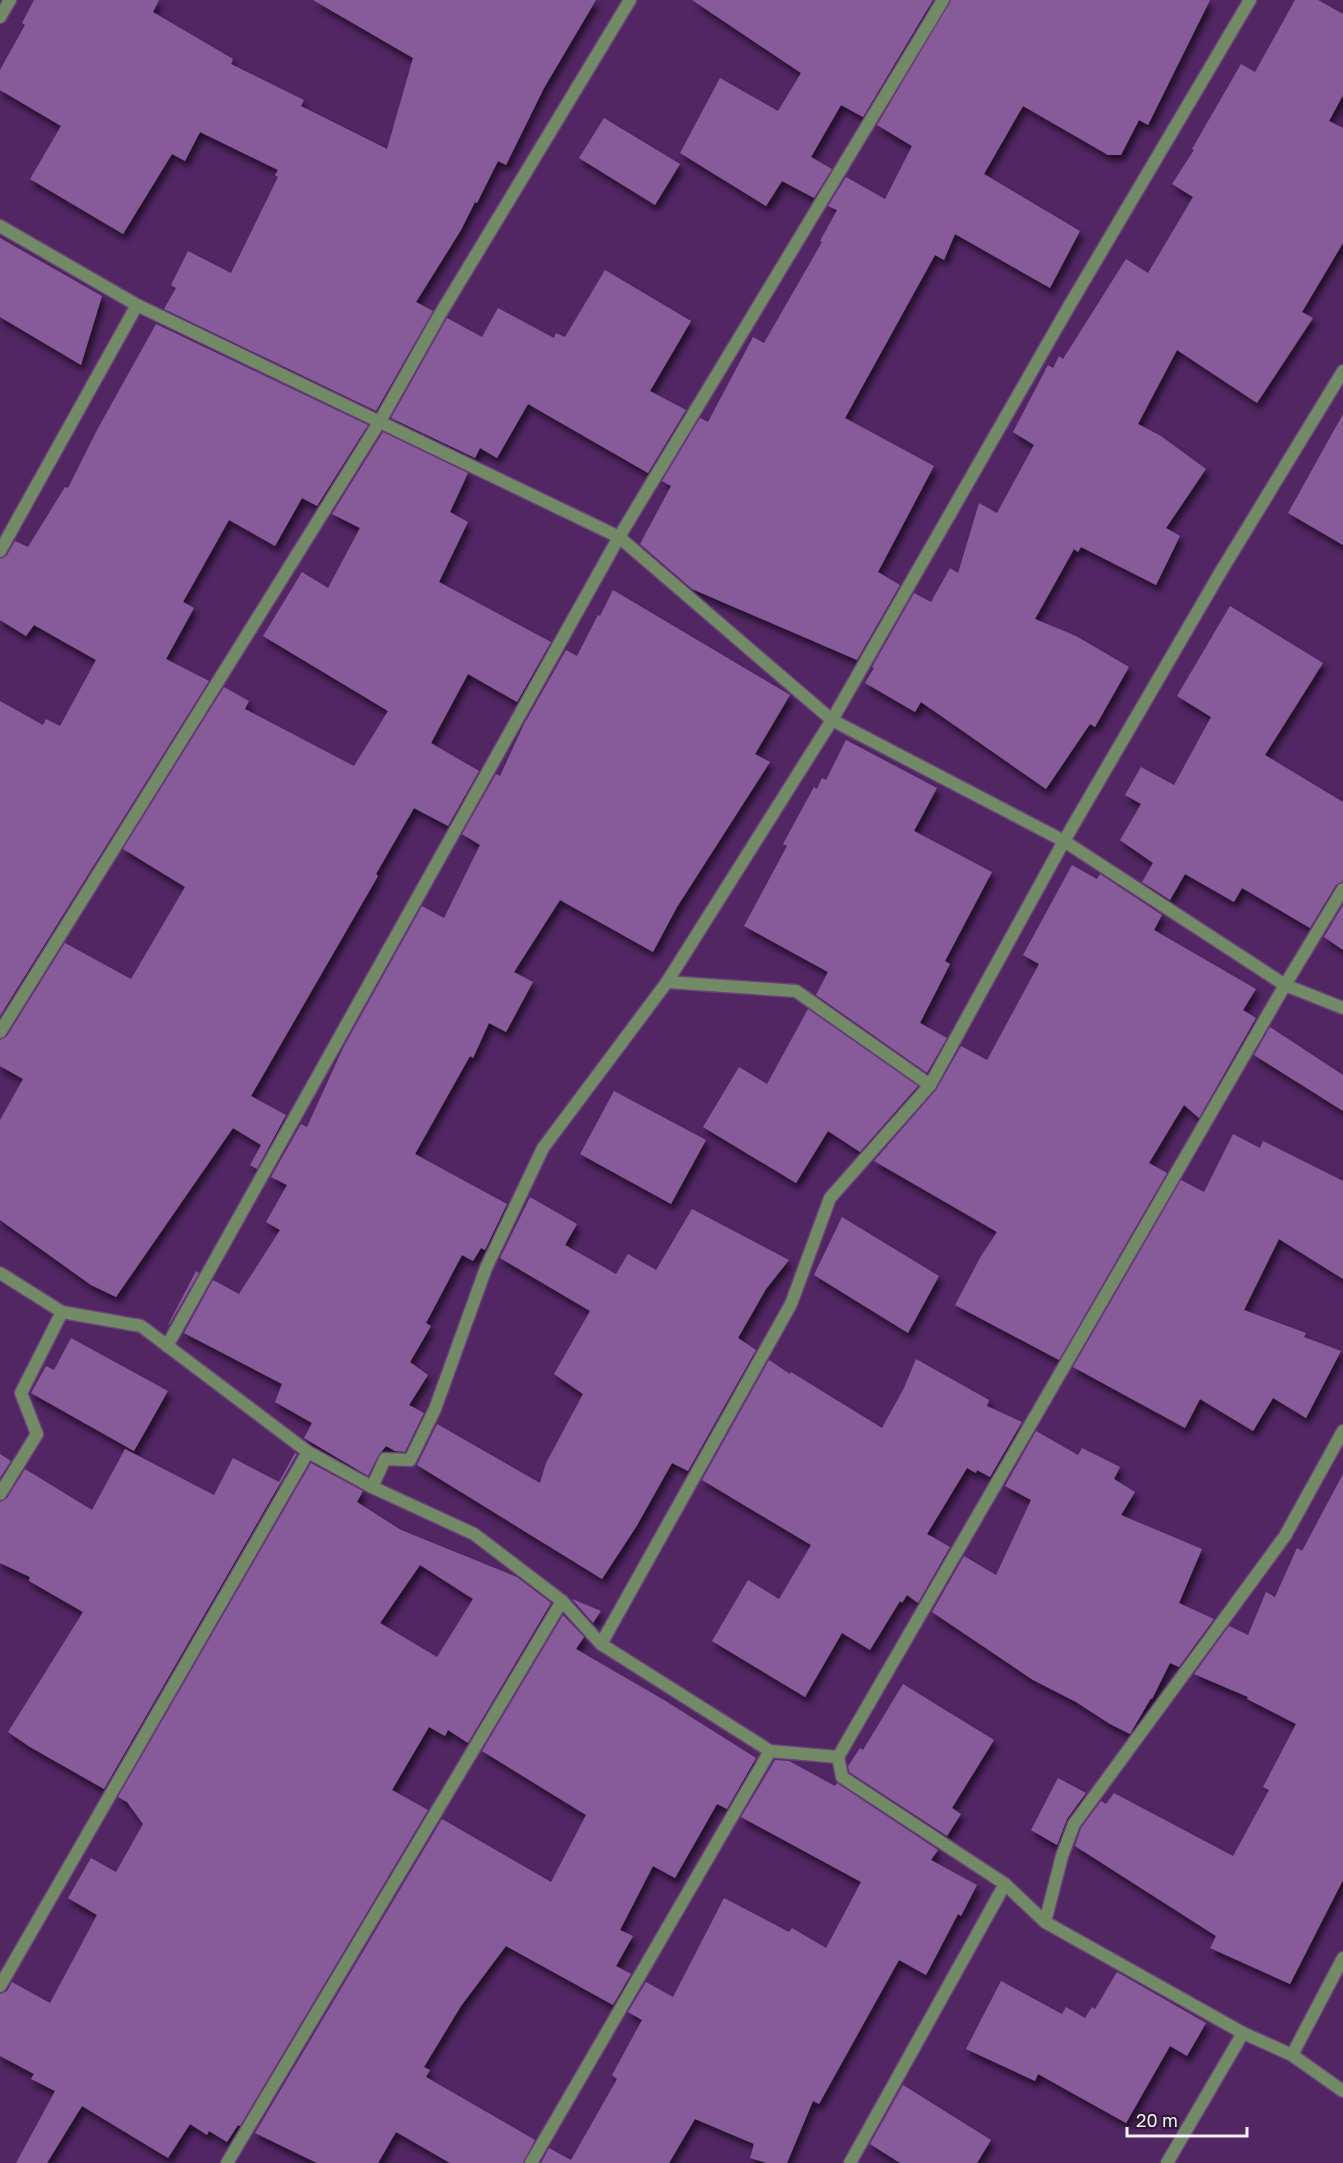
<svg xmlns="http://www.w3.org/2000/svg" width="1343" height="2163" viewBox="0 0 1343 2163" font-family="'Golos Text',sans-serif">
<defs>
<filter id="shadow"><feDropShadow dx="3.5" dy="6" stdDeviation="3" flood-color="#0009"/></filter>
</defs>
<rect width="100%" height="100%" fill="#512663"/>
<g fill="#875a9a" fill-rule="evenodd" filter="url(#shadow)">
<path d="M34 0H159L153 12 233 59 231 64 304 100 301 106 387 149 413 58 313 0H596L544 88 506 165 498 161 477 203 475 202 461 230 416 302 433 311 376 411 164 309 176 288 171 285 188 251 231 273 278 177 275 175 278 170 200 132 185 161 172 154 123 234 30 179 61 126 0 90V70L25 25 22 23Z"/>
<path d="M692 0H933L863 117 841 105 811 157 832 169 814 198 782 181 766 206 680 153 720 78 778 111 801 73Z"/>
<path d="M951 0H1210L1148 125 1139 120 1121 155H1108L1023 106 984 174 1080 231 1050 288 955 234 944 260 935 255 845 418 934 466 878 572 900 585 857 660 692 589 640 544 671 486 662 481 700 418 708 422 753 337 764 343 822 242 820 241 837 210 828 206 846 177 885 199 912 146 877 125Z"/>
<path d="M1295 0H1318L1343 14V95L1329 121 1343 128V243L1302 312 1313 318 1257 403 1177 350 1138 424 1161 436 1206 469 1166 528 1180 536 1156 585 1081 547 1078 552 1074 549 1035 619 1076 636 1129 667 1095 727 1090 724 1046 789 921 702 915 712 865 683 874 668 872 667 914 593 931 602 950 568 958 573 979 503 997 513 1034 445 1013 432 1048 365 1053 368 1059 356 1063 359 1126 259 1148 273 1193 197 1172 184 1194 150 1192 149 1241 64 1255 72Z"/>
<path d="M604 118 680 164 655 205 579 158Z"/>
<path d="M0 238 102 296 81 365 0 317Z"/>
<path d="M605 270 691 321 650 391 686 410 648 473 528 404 497 458 480 448 475 458 391 418 447 318 482 337 498 308 554 338 556 333 565 337Z"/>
<path d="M156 324 368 425 317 506 302 498 275 546 229 520 183 602 194 608 166 659 209 681 0 1016V701L43 725 46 719 60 726 96 660 34 625 26 636 0 620V559L7 555 15 541 28 547 65 487 68 488 97 430Z"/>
<path d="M1343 414V545L1288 513Z"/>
<path d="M383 432 468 473 450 512 468 522 439 582 551 642 517 702 468 674 431 743 479 771 448 826 414 808 376 874 378 876 251 1096 286 1115 257 1169 250 1165 261 1145 233 1128 116 1297 91 1285 0 1220V1120L23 1079 0 1066V1040L7 1036 66 941 65 943 131 979 185 887 123 849 224 687 249 701 245 709 354 766 388 711 263 636 302 572 328 588 360 528 332 514Z"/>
<path d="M613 590 790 695 755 754 770 762 677 907 653 952 560 900 514 972 533 982 506 1032 489 1023 473 1058 470 1056 415 1154 507 1204 485 1250 481 1248 473 1261 462 1255 426 1323 431 1326 410 1362 428 1375 409 1405 424 1413 405 1452 395 1451 386 1446 378 1456 368 1476 304 1438 312 1423 275 1402 282 1384 184 1333 213 1280 239 1294 280 1230 266 1222 287 1185 271 1177 301 1124 307 1127 343 1048 422 906 444 918 480 845 462 834 496 774 500 776 523 726 566 650 577 656 598 615 600 616Z"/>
<path d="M1230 606 1323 663 1265 755 1343 802V881L1336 885 1310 928 1242 888 1234 902 1185 874 1170 900 1142 882 1153 863 1120 840 1141 804 1125 795 1141 767 1174 785 1211 717 1177 696Z"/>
<path d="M846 740 937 788 914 831 992 872 945 961 950 964 920 1023 947 1038 927 1073 816 995 828 972 744 926 787 846 783 844 814 787 817 789 822 778 826 780Z"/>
<path d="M1072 865 1097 879 1100 874 1162 915 1154 930 1256 989 1243 1010 1256 1018 1199 1118 1184 1105 1149 1163 1167 1173 1059 1360 955 1305 981 1256 997 1232 874 1161 936 1090 961 1046 987 1060 1039 964 1023 955Z"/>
<path d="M1343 905V950L1324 937Z"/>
<path d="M808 1009 918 1086 860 1152 828 1131 796 1183 703 1127 739 1067 767 1084Z"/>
<path d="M1270 1027 1343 1075V1111L1254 1055Z"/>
<path d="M614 1091 706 1140 671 1204 580 1154Z"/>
<path d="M1233 1134 1260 1148 1263 1141 1343 1181V1279L1279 1239 1244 1310 1306 1333 1304 1337 1341 1351 1306 1418 1273 1398 1253 1431 1200 1399 1185 1428 1073 1367 1181 1180 1204 1192Z"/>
<path d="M530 1197 577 1224 565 1245 616 1274 628 1254 656 1270 692 1209 789 1260 766 1289 738 1338 756 1350 688 1471 672 1463 636 1527 602 1579 417 1465 437 1424 540 1483 546 1463 583 1394 554 1374 590 1311 500 1258Z"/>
<path d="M842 1217 939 1276 908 1333 814 1275Z"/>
<path d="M196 1271 199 1273 169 1325H168Z"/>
<path d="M71 1338 168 1391 134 1451 31 1393 46 1366 54 1370Z"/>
<path d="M916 1359 989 1400 987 1406 1022 1422 990 1477 977 1470 976 1473 967 1468 927 1534 950 1547 918 1603 907 1595 902 1603 900 1601 870 1650 842 1633 805 1697 712 1641 748 1580 779 1599 811 1545 702 1480 769 1360 790 1374 791 1372 882 1428 904 1388Z"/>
<path d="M1036 1431 1078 1455 1082 1448 1120 1467 1114 1479 1135 1492 1121 1515 1202 1549 1179 1603 1214 1619 1179 1667 1170 1663 1152 1699 1151 1698 1130 1734 1110 1724 1076 1702 1033 1680 932 1612 964 1556 996 1575 1031 1500 1005 1486Z"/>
<path d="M125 1449 214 1495 233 1458 279 1482 295 1453 297 1454 104 1789 30 1747 8 1732 83 1612 29 1581 30 1577 0 1563V1502L7 1498 25 1469 92 1510Z"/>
<path d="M0 1454 11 1461 0 1478Z"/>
<path d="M311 1463 363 1491 357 1502 401 1530 517 1577 551 1603 468 1743 448 1730 445 1736 429 1727 392 1790 428 1810 240 2126 238 2125 227 2142 209 2131 207 2135 190 2124 168 2158 82 2106 47 2163H16L55 2091 31 2079 34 2074 0 2056V1994L7 1991 12 1982 50 2003 97 1915 68 1898 91 1858 116 1872 143 1824 127 1802 118 1797ZM420 1565 473 1599 437 1657 380 1623Z"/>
<path d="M1343 1474V1880L1290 1984 1210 1948 1216 1936 1075 1846 1081 1828 1101 1801 1106 1804 1114 1793 1233 1856 1269 1790 1263 1787 1296 1724 1247 1699 1248 1697 1194 1674 1229 1626 1248 1635 1266 1592 1275 1597 1297 1548 1302 1551Z"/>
<path d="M572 1599 601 1611 593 1623Z"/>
<path d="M563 1615 584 1637 576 1649 664 1700 756 1758 727 1809 717 1804 675 1878 653 1866 620 1930 633 1936 616 1966 631 1974 613 2005 506 1946 461 2006 424 2067 430 2070 426 2077 535 2140 523 2163H450L396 2132 378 2163H317L255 2133 442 1819 551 1882 586 1815 482 1751Z"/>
<path d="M903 1684 994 1740 952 1808 961 1814 947 1836 849 1772 848 1766 860 1748 863 1750Z"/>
<path d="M775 1760 789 1761 835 1786 837 1783 938 1850 931 1860 977 1885 961 1916 958 1914 926 1975 899 1960 819 2104 813 2101 787 2163H767L750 2158 754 2144 695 2119 669 2163H541L549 2148 571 2160 617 2079 612 2075 642 2020 628 2012 646 1982 673 1997 724 1898 789 1932 792 1928 826 1948 861 1882 741 1817Z"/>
<path d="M1058 1778 1086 1793 1067 1819 1057 1845 1031 1830Z"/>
<path d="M1117 1972 1206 2023 1187 2056 1170 2046 1126 2123 1038 2074 1035 2081 966 2049 1001 1981 1062 2014 1066 2007 1085 2018 1092 2007 1095 2009Z"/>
<path d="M903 2085 991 2140 977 2163H900L870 2144Z"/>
</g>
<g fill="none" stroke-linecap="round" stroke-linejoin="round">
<defs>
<g id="street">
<path d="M0 17 10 0"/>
<path d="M0 226 137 305 619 537 832 720 1064 841 1285 985 1343 1008"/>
<path d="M0 551 137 305"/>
<path d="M667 982 796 991 930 1085"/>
<path d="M0 1032 380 421 439 316 630 0"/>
<path d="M0 1273 62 1312 141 1326 308 1452 372 1487 474 1534 562 1601 601 1644 770 1751 838 1757 842 1777 1005 1884 1045 1922 1243 2033 1292 2055 1343 2091"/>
<path d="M167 1346 619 537 943 0"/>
<path d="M372 1487 385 1459 410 1460 435 1409 486 1268 543 1148 667 982 832 720 1068 308 1250 0"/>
<path d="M0 1494 37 1434 21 1393 62 1312"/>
<path d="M601 1644 791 1304 830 1198 930 1085 1064 841 1220 573 1343 371"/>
<path d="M838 1757 1285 985 1343 889"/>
<path d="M1045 1922 1062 1856 1074 1824 1285 1536 1343 1431"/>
<path d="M0 1986 308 1452"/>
<path d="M1292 2055 1343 1958"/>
<path d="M227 2163 562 1601"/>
<path d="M531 2163 770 1751"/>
<path d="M850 2163 1005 1884"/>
<path d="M1167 2163 1243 2033"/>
</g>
</defs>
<use href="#street" stroke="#684278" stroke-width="15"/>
<use href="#street" stroke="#728a66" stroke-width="12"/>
</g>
<path d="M1127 2127v9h120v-9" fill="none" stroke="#f8eefc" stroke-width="3"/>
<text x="1136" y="2127" font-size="18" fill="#f8eefc" stroke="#2d1a35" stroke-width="4.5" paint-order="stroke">20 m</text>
</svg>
